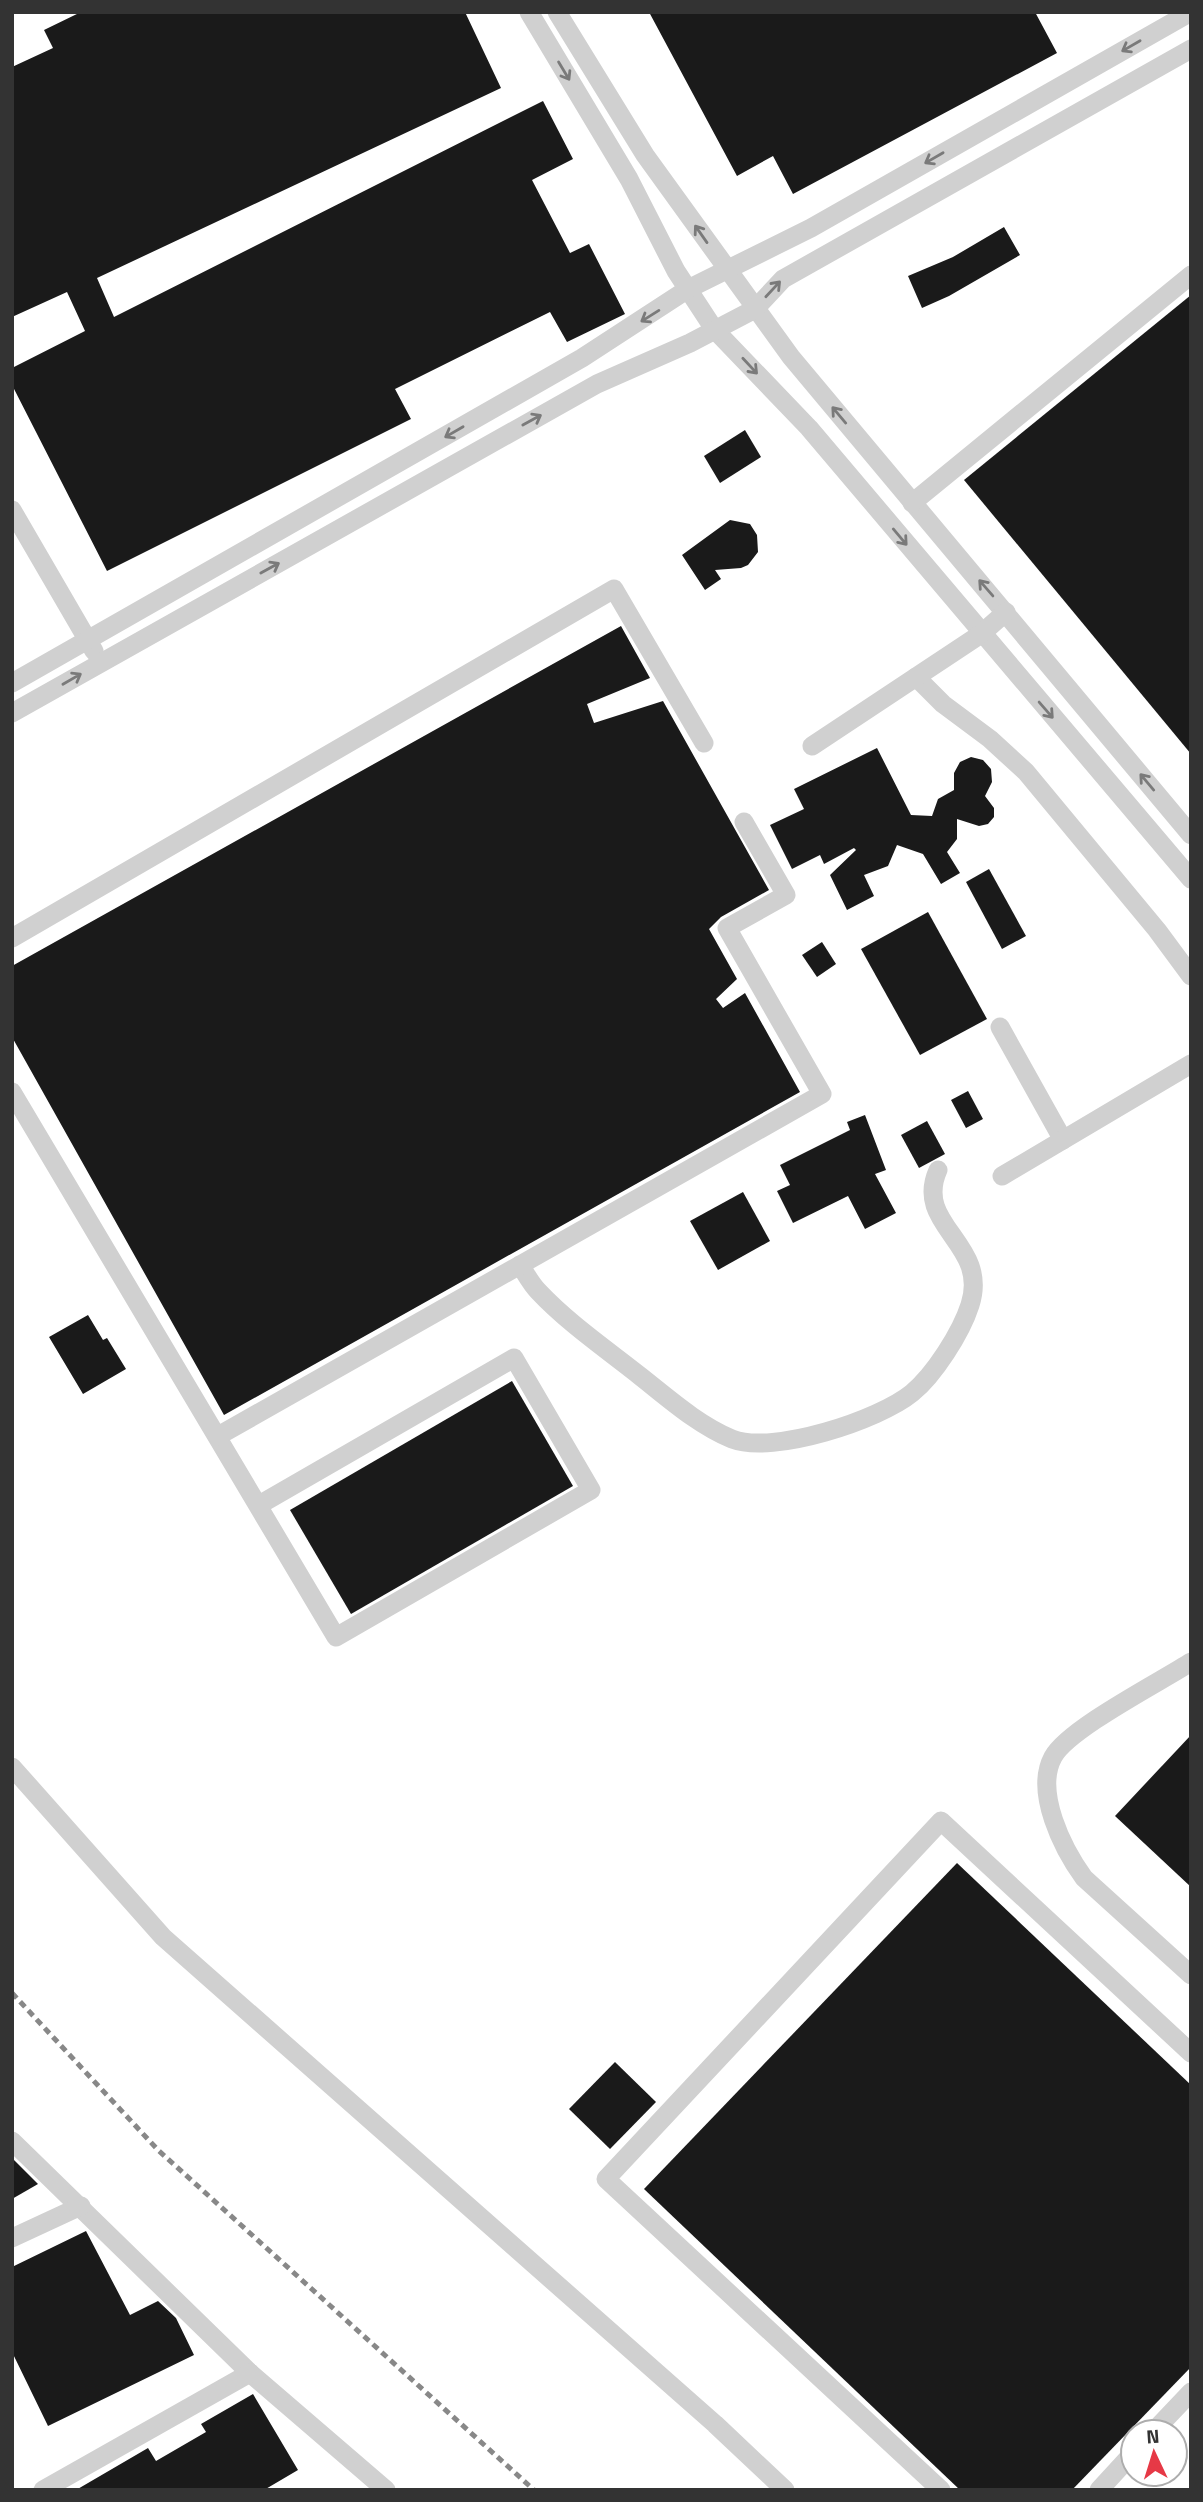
<svg xmlns="http://www.w3.org/2000/svg" width="1203" height="2502" viewBox="0 0 1203 2502" font-family="'Titillium Web',sans-serif">
<rect width="100%" height="100%" fill="#fff"/>
<g fill="#1a1a1a">
<path d="M81 12H465L501 88 97 278 114 317 543 101 573 159 532 180 570 253 589 244 625 314 567 342 550 312 395 389 411 419 107 571 12 385V368L85 331 67 292 12 317V67L53 48 44 30Z"/>
<path d="M649 12H1035L1057 53 793 194 773 156 737 176Z"/>
<path d="M1004 227 1020 255 949 296 922 308 908 276 953 257Z"/>
<path d="M1191 295V754L964 480Z"/>
<path d="M745 430 761 457 720 483 704 456Z"/>
<path d="M730 520 750 524 757 535 758 552 748 565 741 568 715 570 721 579 705 590 682 555Z"/>
<path d="M621 626 650 678 587 704 594 723 663 701 769 890 721 917 709 929 737 979 716 999 723 1008 745 993 800 1092 224 1415 12 1037V966Z"/>
<path d="M877 748 911 815 932 816 938 799 954 790V773L960 762 971 757 983 760 991 769 992 782 985 796 994 808V817L988 824 979 826 957 819V839L947 852 960 873 941 884 923 854 897 845 888 866 864 875 874 896 847 910 830 875 856 850 854 848 824 864 820 855 792 869 770 825 804 809 794 789Z"/>
<path d="M989 869 1026 936 1002 949 966 882Z"/>
<path d="M928 912 987 1019 920 1055 861 949Z"/>
<path d="M822 942 836 964 817 977 802 955Z"/>
<path d="M968 1091 983 1119 966 1128 951 1100Z"/>
<path d="M865 1115 886 1170 875 1174 896 1213 865 1229 848 1196 793 1223 777 1191 790 1185 780 1165 850 1130 847 1122Z"/>
<path d="M927 1121 945 1154 919 1168 901 1135Z"/>
<path d="M743 1192 770 1241 718 1270 690 1221Z"/>
<path d="M88 1315 103 1340 107 1338 126 1369 83 1394 49 1337Z"/>
<path d="M512 1381 573 1486 351 1614 290 1510Z"/>
<path d="M1191 1735V1887L1115 1816Z"/>
<path d="M957 1863 1191 2085V2367L1072 2490H960L644 2189Z"/>
<path d="M615 2062 656 2102 610 2149 569 2109Z"/>
<path d="M14 2160 38 2184 12 2199V2161Z"/>
<path d="M86 2231 130 2315 158 2301 176 2318 194 2355 48 2426 12 2352V2267Z"/>
<path d="M253 2394 298 2470 264 2490H76L148 2448 156 2461 206 2432 201 2424Z"/>
</g>
<g fill="none" stroke-linecap="round" stroke-linejoin="round">
<g stroke="#d0d0d0" stroke-width="19">
<path d="M529 12 629 179 676 271 714 329 809 428 1191 879"/>
<path d="M557 12 645 155 791 357 1191 835"/>
<path d="M912 503 1191 275"/>
<path d="M12 510 94 651"/>
<path d="M916 677 943 704 990 739 1026 772 1157 930 1191 976"/>
<path d="M12 683 582 358 688 289 811 228 1191 12"/>
<path d="M12 713 597 384 690 343 755 309 783 279 1191 49"/>
<path d="M812 746 981 634 1006 612"/>
<path d="M12 938 614 589 704 743"/>
<path d="M1000 1027 1063 1140"/>
<path d="M12 1092 336 1637 591 1490 514 1358 259 1505"/>
<path d="M1002 1176 1191 1064"/>
<path d="M520 1265C526 1274 531 1284 538 1291 568 1323 606 1349 640 1376 668 1398 698 1425 732 1439 773 1455 879 1420 912 1393 934 1375 961 1333 970 1305 990 1243 913 1226 938 1170"/>
<path d="M218 1436 822 1094 727 928 786 895 744 822"/>
<path d="M1191 1662C1160 1682 1068 1729 1053 1757 1034 1792 1063 1849 1084 1878L1191 1975"/>
<path d="M12 1767 163 1937 715 2424 785 2490"/>
<path d="M12 2141 250 2373 386 2490"/>
<path d="M12 2238 81 2206"/>
<path d="M1153 2432 1191 2392"/>
<path d="M43 2490 250 2373"/>
<path d="M941 2490 606 2179 941 1821 1191 2053"/>
<path d="M1099 2490 1133 2453"/>
</g>
<path stroke="#888" stroke-width="5" stroke-dasharray="7 5" stroke-linecap="butt" d="M12 1993 158 2150 534 2490"/>
</g>
<defs><path id="oneway-shaft" d="M-6 0H5M1.5-3L5.5 0L1.5 3" fill="none" stroke-width="1.6" stroke-linecap="round" stroke-linejoin="round" transform="scale(1.75)"/></defs>
<g stroke="#7a7a7a">
<use href="#oneway-shaft" transform="translate(1131 46) rotate(150)"/>
<use href="#oneway-shaft" transform="translate(564 71) rotate(59)"/>
<use href="#oneway-shaft" transform="translate(934 158) rotate(150)"/>
<use href="#oneway-shaft" transform="translate(701 234) rotate(-125)"/>
<use href="#oneway-shaft" transform="translate(773 289) rotate(-47)"/>
<use href="#oneway-shaft" transform="translate(650 316) rotate(148)"/>
<use href="#oneway-shaft" transform="translate(750 366) rotate(47)"/>
<use href="#oneway-shaft" transform="translate(839 415) rotate(-130)"/>
<use href="#oneway-shaft" transform="translate(532 420) rotate(-29)"/>
<use href="#oneway-shaft" transform="translate(454 432) rotate(150)"/>
<use href="#oneway-shaft" transform="translate(900 537) rotate(50)"/>
<use href="#oneway-shaft" transform="translate(270 568) rotate(-29)"/>
<use href="#oneway-shaft" transform="translate(986 588) rotate(-131)"/>
<use href="#oneway-shaft" transform="translate(72 679) rotate(-30)"/>
<use href="#oneway-shaft" transform="translate(1046 710) rotate(49)"/>
<use href="#oneway-shaft" transform="translate(1147 782) rotate(-130)"/>
</g>
<rect width="1203" height="2502" fill="none" stroke="#333333" stroke-width="28"/>
<g transform="translate(1154 2453) rotate(356)"><circle r="33" fill="#ffffff" stroke="#adadad" stroke-width="2"/>
<path d="M0-5L12 26L0 18L-12 26Z" fill="#e63946"/>
<text y="-10" font-size="19" font-weight="bold" text-anchor="middle" fill="#333333">N</text>
</g>
</svg>
